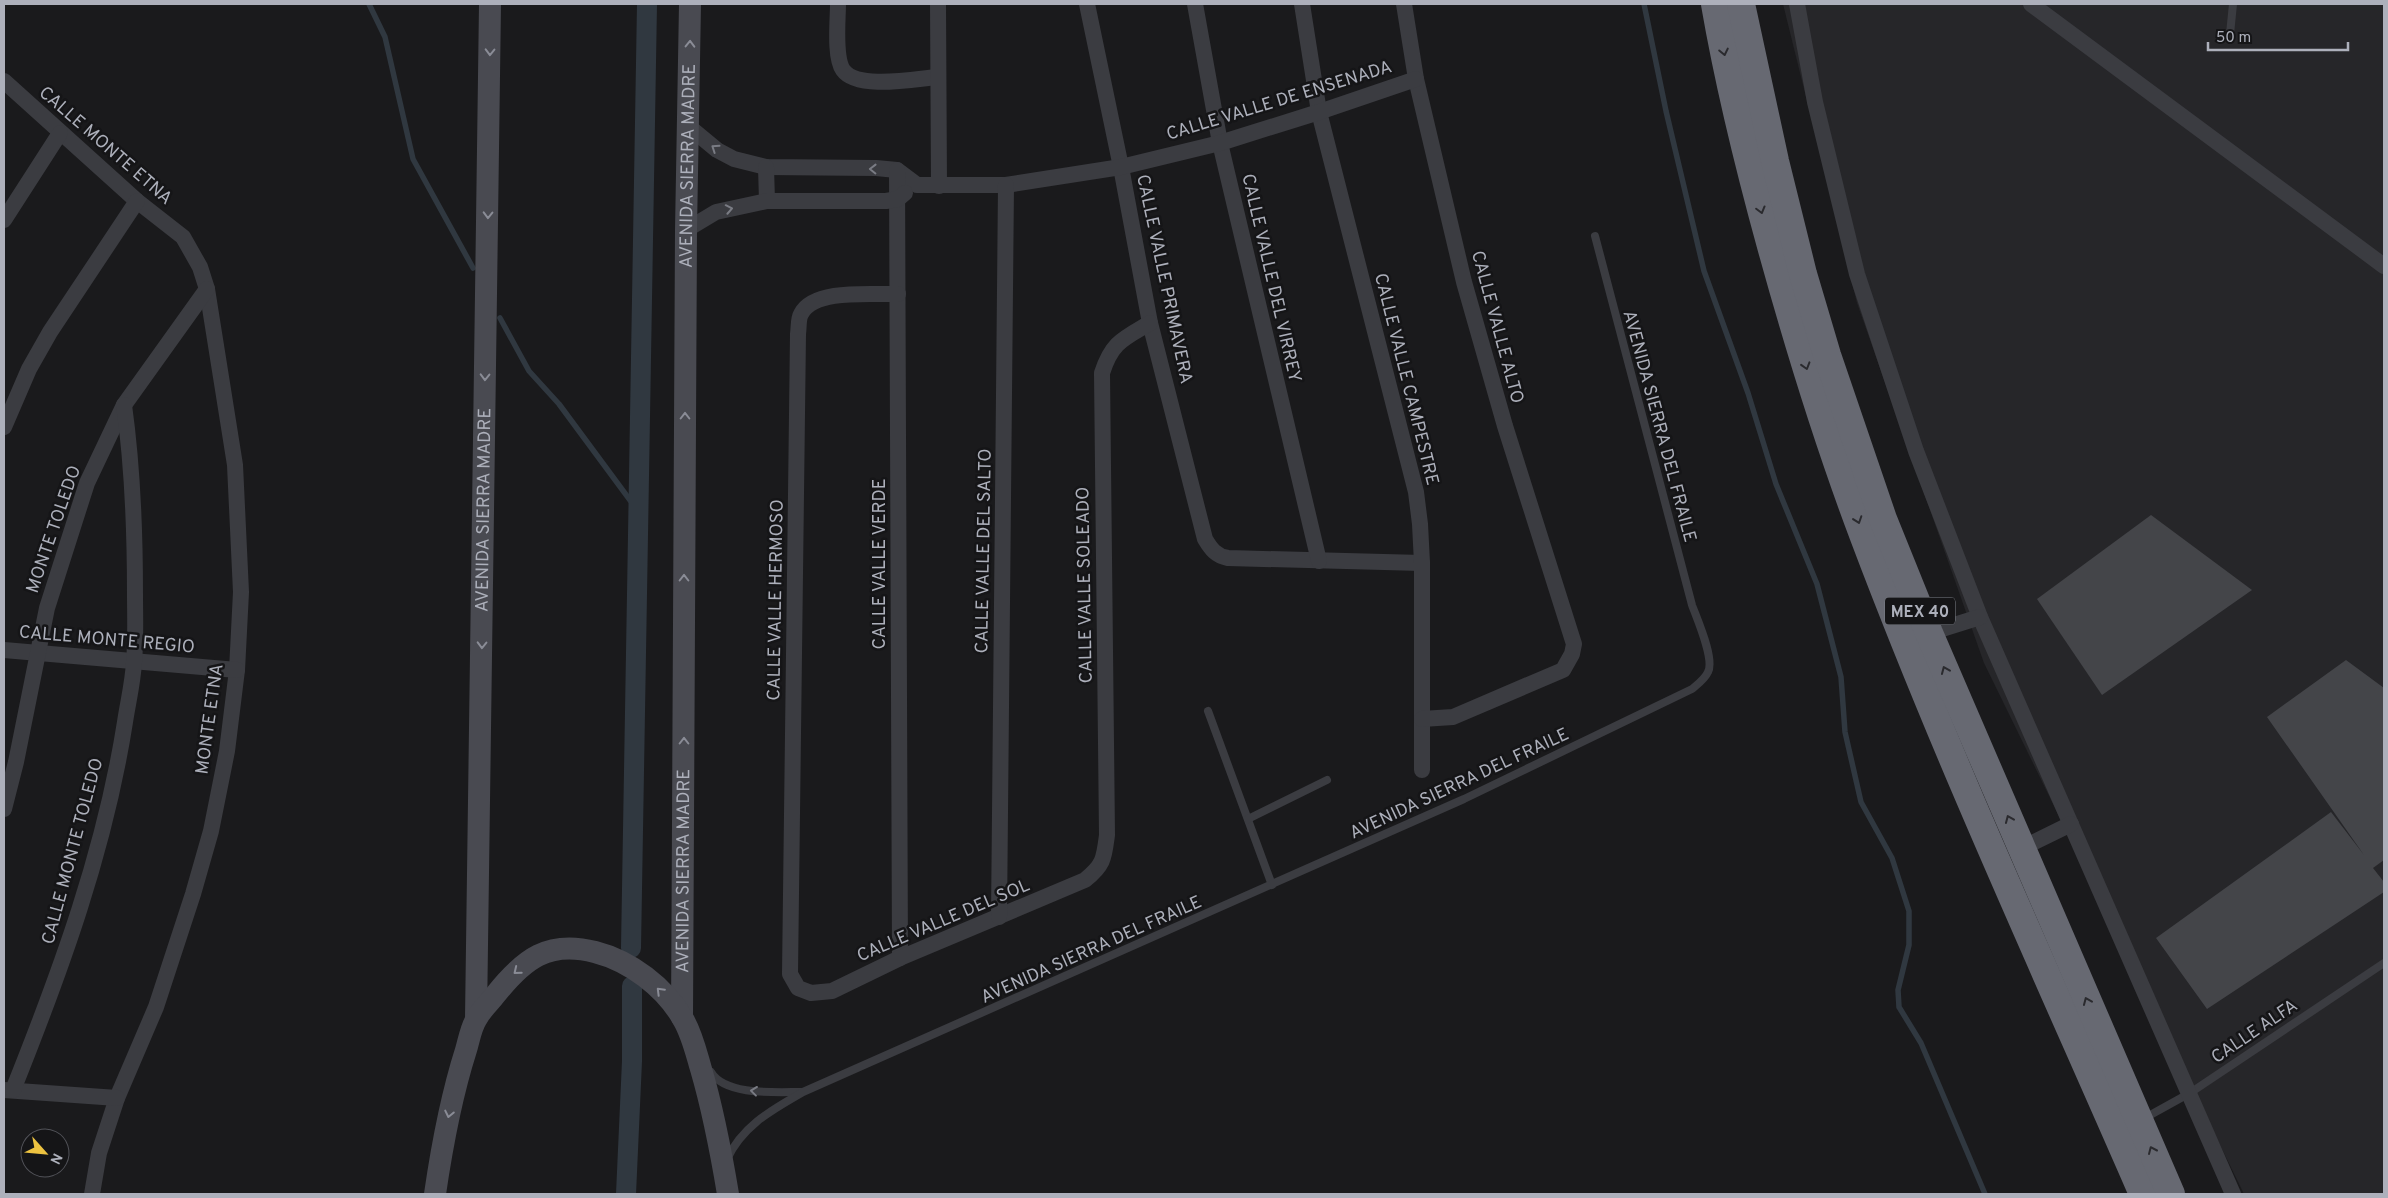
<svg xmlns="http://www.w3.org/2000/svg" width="2388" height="1198" viewBox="0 0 2388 1198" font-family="Overpass,sans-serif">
<rect width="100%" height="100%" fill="#1a1a1c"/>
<path fill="#262629" d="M1783 4H2384V1194H2244L1984 663 1857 303Z"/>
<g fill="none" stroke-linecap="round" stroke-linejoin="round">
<g stroke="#303840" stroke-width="5.5">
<path d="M369 4 385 37 413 159 473 268"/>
<path d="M1644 4 1666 111 1704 271 1748 393 1776 484 1817 584 1841 677 1845 732 1861 802 1892 858 1909 911V945L1898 990 1899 1007 1921 1043 1985 1194"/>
<path d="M500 318 529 371 559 404 638 511"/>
</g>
<g stroke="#303840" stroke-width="20">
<path d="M631 948 647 4"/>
<path d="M626 1194 632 1061V986"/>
</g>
</g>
<g fill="#444549">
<path d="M2151 515 2252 590 2102 695 2037 599Z"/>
<path d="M2346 660 2384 688V860L2373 868 2384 882V892L2207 1009 2156 938 2331 812 2364 855 2267 717Z"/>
</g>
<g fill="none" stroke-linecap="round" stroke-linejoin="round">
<g stroke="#3b3c41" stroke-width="8">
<path d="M2230 34 2233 4"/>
<path d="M1208 711 1272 885"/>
<path d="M1248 819 1327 780"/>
<path d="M711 1072C725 1096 777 1092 801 1092"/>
<path d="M2143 1119 2190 1093 2384 963"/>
<path d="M727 1159C743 1125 772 1110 803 1092L1464 799 1692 689C1698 684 1705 679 1708 672 1715 659 1697 619 1692 605L1595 236"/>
</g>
<g stroke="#3b3c41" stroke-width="16">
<path d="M838 4C838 20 834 57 843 70 857 90 914 79 937 77"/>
<path d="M938 4 939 186"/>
<path d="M1087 4 1121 167 1150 323 1205 539C1211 549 1216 556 1228 558L1422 563"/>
<path d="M1195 4 1220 143 1319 561"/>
<path d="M1302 4 1319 112 1416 492 1420 524 1422 563V770"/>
<path d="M1404 4 1416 79 1464 282 1505 426 1574 644 1572 654 1563 670 1453 717 1422 719"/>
<path d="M1797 4 1815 102 1857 274 1916 451 1980 617 2233 1194"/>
<path d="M2031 4 2384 266"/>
<path d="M4 81 137 201 183 237 200 267 207 289 235 465 241 592 237 670 227 751 211 831 193 894 156 1007 117 1098 99 1153 92 1194"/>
<path d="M688 126 717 150 734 159 766 167 876 168 897 170 917 185H1006L1121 167 1220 143 1319 112 1416 79"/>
<path d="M766 167 767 201"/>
<path d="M897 170 900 958"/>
<path d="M4 220 60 133"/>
<path d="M686 230 716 212 767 201H886L898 199 905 193"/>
<path d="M898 294C873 295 814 288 801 314 798 319 799 328 798 334L790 974 798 988 811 993 832 991 900 958 1085 880C1104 865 1104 858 1107 835L1102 373C1112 342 1123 339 1150 323"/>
<path d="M4 427 29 369 50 332 137 201"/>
<path d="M1929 633 1980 617"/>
<path d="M4 650 237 670"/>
<path d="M4 809 16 762 47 608 87 483 124 405 207 289"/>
<path d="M2022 848 2071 824"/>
<path d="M999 917 1006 185"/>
<path d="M4 1090 117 1098"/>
<path d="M13 1090C61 970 105 850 125 722 128 702 133 682 134 662 136 640 135 616 135 594 135 530 133 469 124 405"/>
</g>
<g stroke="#494a51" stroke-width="22">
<path id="s1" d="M682 1017 686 230 690 4"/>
<path id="s2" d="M476 1018 490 4"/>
<path d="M435 1194C442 1146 451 1097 466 1050 469 1040 471 1027 477 1018 481 1010 490 1002 496 994 524 959 548 940 595 952 630 961 665 987 683 1019 692 1034 696 1052 701 1069 713 1110 721 1152 728 1194"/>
</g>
<g stroke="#676972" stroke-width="28">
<path d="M1715 4C1729 85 1749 166 1771 246 1798 344 1828 442 1864 537 1948 760 2048 976 2143 1194"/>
<path d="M1741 4 1775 161 1803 274 1827 355 1883 519 1929 633 2171 1194"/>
</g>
</g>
<defs><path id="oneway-chevron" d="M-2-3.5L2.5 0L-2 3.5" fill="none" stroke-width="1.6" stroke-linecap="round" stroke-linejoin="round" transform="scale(1.25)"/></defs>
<g stroke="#8a8c96">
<use href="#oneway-chevron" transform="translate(690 44) rotate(-89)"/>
<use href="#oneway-chevron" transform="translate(490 52) rotate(91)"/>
<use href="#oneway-chevron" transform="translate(488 215) rotate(91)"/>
<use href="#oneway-chevron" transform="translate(485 377) rotate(91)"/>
<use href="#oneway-chevron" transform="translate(685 416) rotate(-90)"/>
<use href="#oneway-chevron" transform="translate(684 578) rotate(-90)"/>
<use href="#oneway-chevron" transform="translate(482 645) rotate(91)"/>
<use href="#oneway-chevron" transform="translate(684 741) rotate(-90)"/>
<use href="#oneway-chevron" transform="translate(517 971) rotate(141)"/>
<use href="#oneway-chevron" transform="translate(660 991) rotate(-135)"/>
<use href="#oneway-chevron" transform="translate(449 1114) rotate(102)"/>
</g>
<g stroke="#2a2a2e">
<use href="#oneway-chevron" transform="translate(1724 52) rotate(78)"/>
<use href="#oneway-chevron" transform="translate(1761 210) rotate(75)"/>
<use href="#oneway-chevron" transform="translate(1806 366) rotate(73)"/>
<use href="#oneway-chevron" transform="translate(1858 520) rotate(71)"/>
<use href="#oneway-chevron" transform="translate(1945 670) rotate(-113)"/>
<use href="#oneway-chevron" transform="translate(2009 819) rotate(-113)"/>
<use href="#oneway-chevron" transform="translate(2087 1001) rotate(-113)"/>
<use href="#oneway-chevron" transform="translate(2152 1150) rotate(-114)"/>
</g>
<g stroke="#7a7c84">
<use href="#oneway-chevron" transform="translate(715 148) rotate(-146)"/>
<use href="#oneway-chevron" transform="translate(873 169) rotate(-179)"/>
<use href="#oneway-chevron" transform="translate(729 209) rotate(-11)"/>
<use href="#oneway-chevron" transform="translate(754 1091) rotate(-173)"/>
</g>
<g text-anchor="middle" stroke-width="5" stroke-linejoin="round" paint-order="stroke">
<rect fill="#151517" stroke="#7f828a" stroke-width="1" x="1885" y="597.5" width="70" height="27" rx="4"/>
<g font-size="16" font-weight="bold" fill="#adb0bb">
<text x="1920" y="617">MEX 40</text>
</g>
<g font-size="18" fill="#adb0bb" stroke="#151517">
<text transform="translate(1279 100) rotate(-17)" y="6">CALLE VALLE DE ENSENADA</text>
<text transform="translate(106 145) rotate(41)" y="6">CALLE MONTE ETNA</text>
<text dy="6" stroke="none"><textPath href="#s1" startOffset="851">AVENIDA SIERRA MADRE</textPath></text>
<text transform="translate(1272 278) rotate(77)" y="6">CALLE VALLE DEL VIRREY</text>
<text transform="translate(1165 279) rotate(78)" y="6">CALLE VALLE PRIMAVERA</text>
<text transform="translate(1498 327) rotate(75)" y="6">CALLE VALLE ALTO</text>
<text transform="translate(1407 379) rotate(76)" y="6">CALLE VALLE CAMPESTRE</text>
<text transform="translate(1660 426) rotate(75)" y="6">AVENIDA SIERRA DEL FRAILE</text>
<text dy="6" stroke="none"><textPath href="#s2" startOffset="508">AVENIDA SIERRA MADRE</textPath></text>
<text transform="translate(53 529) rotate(-71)" y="6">MONTE TOLEDO</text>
<text transform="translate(983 551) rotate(-89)" y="6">CALLE VALLE DEL SALTO</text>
<text transform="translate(879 564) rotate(-90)" y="6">CALLE VALLE VERDE</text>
<text transform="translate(1084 585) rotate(-91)" y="6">CALLE VALLE SOLEADO</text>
<text transform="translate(775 600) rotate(-89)" y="6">CALLE VALLE HERMOSO</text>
<text transform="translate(107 639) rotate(5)" y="6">CALLE MONTE REGIO</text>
<text transform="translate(209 719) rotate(-82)" y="6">MONTE ETNA</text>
<text transform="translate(1459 783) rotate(-25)" y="6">AVENIDA SIERRA DEL FRAILE</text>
<text transform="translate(72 851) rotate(-75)" y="6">CALLE MONTE TOLEDO</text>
<text dy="6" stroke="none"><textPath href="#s1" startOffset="146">AVENIDA SIERRA MADRE</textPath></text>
<text transform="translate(943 920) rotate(-23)" y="6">CALLE VALLE DEL SOL</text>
<text transform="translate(1091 949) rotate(-24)" y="6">AVENIDA SIERRA DEL FRAILE</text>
<text transform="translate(2254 1031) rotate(-34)" y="6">CALLE ALFA</text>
</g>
</g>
<rect width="2388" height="1198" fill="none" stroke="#adb0bb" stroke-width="10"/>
<g transform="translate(45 1153) rotate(117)"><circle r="24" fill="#151517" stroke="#525359"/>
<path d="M0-4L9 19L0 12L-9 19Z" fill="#edc341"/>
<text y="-8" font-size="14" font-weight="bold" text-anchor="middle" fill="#adb0bb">N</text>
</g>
<path d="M2208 42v8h140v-8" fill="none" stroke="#adb0bb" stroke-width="2.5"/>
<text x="2216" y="42" font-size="15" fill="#adb0bb" stroke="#151517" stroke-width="4" paint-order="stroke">50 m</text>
</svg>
